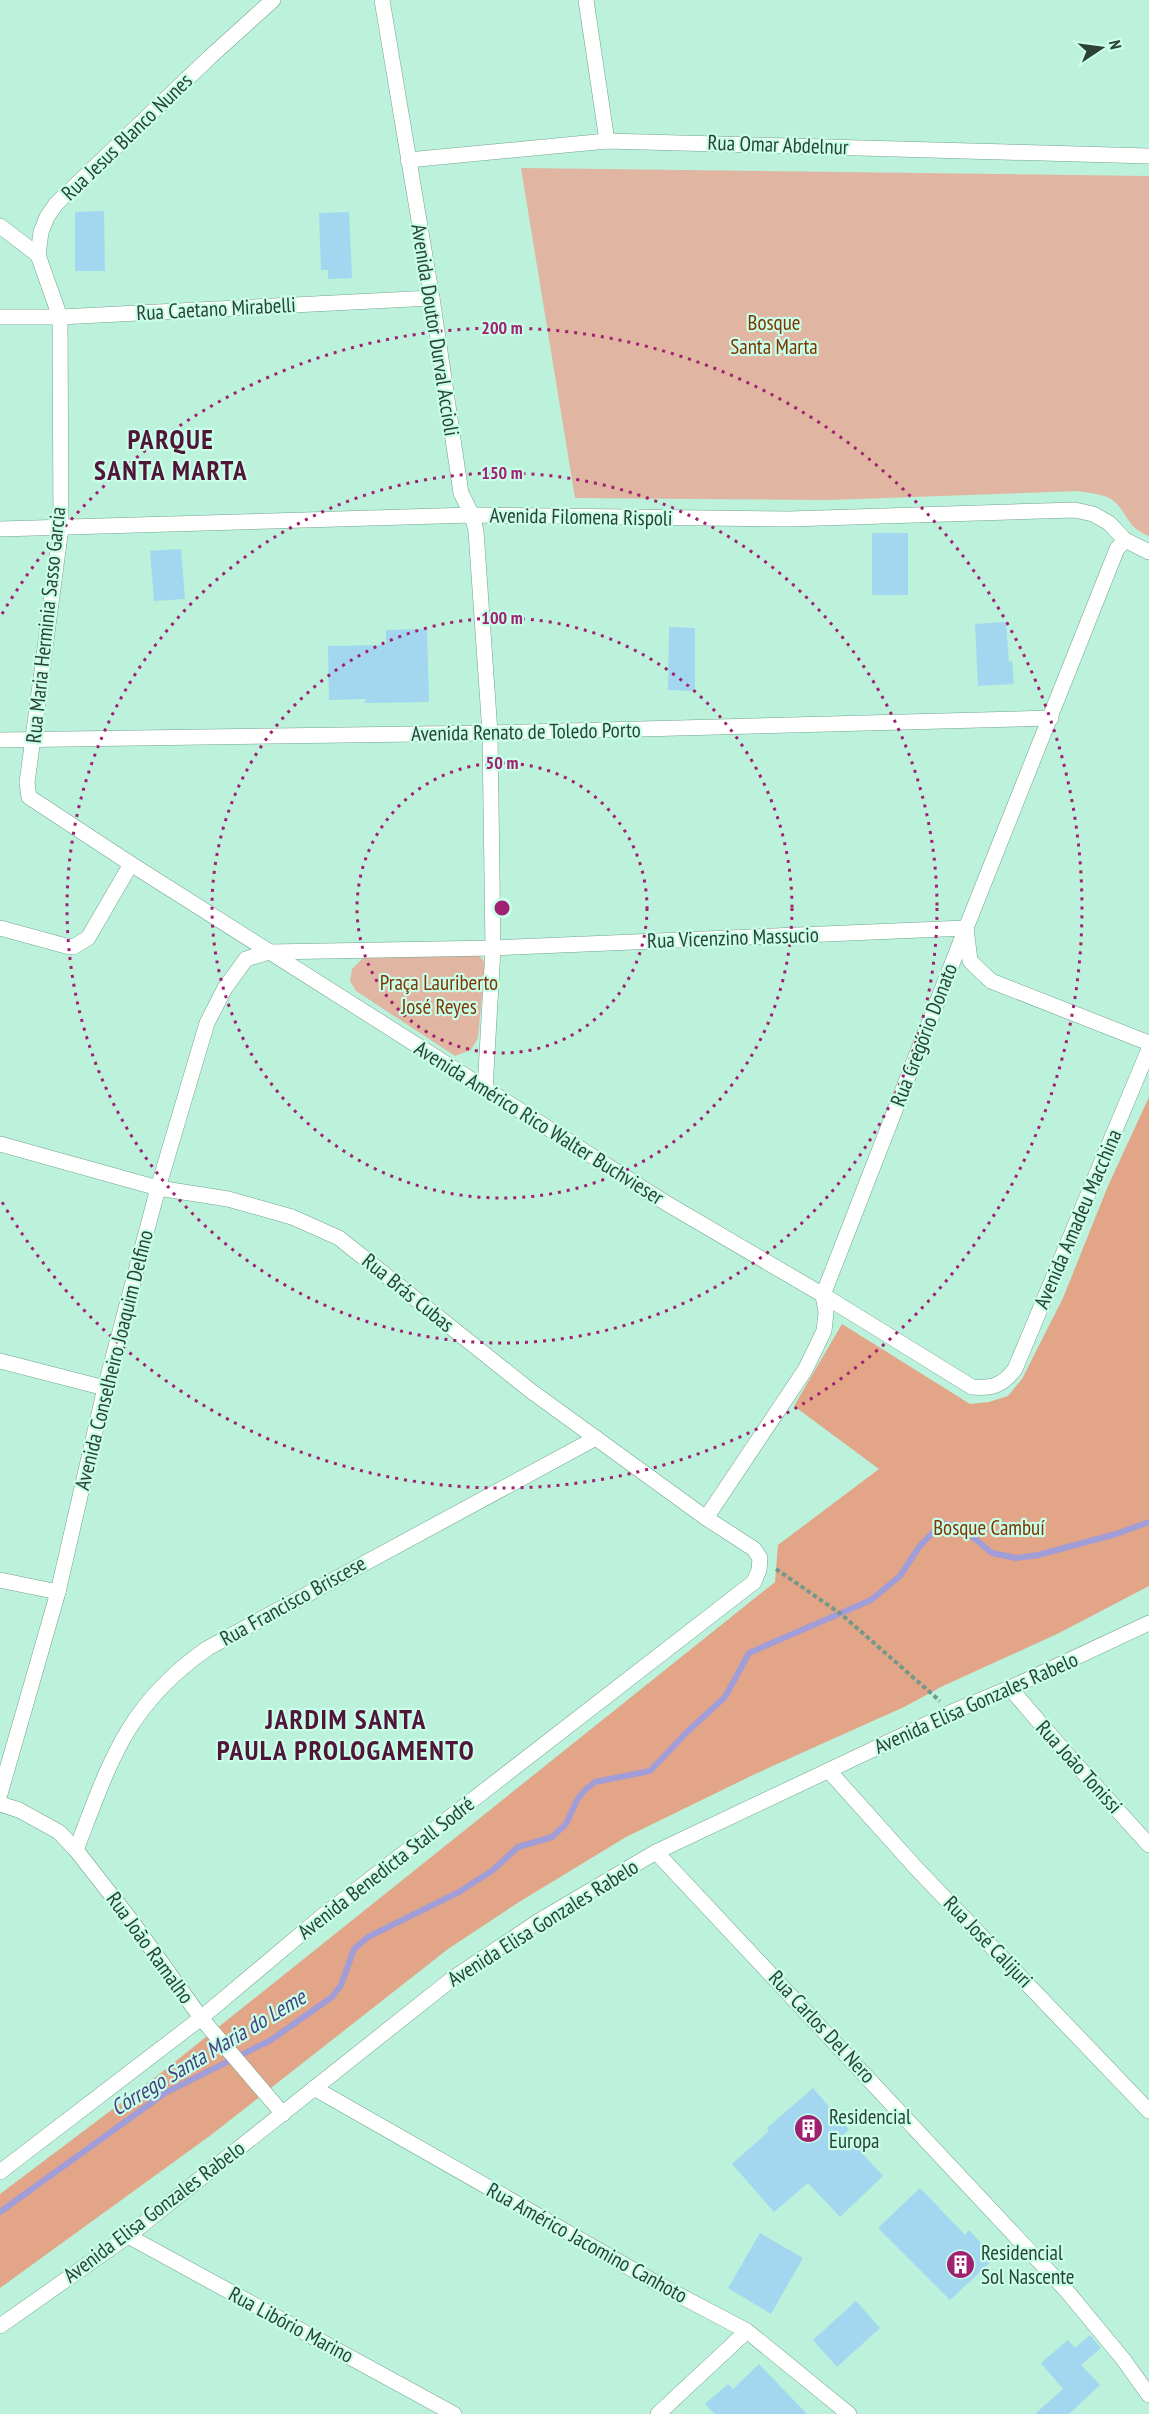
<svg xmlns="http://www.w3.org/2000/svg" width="1149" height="2414" viewBox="0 0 1149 2414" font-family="'PT Sans Narrow',sans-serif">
<rect width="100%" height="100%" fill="#bcf1db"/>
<g fill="#e0b6a2">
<path d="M521 168 1149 176V536C1124 526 1129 512 1111 499 1103 494 1088 493 1078 491L830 500 575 498Z"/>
<path d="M479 955 485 963 478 1038 471 1050 455 1056 356 991 350 981 352 969 364 957Z"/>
</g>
<path fill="#e2a587" d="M1149 1097V1586L1057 1634 943 1686 904 1707 755 1774 626 1837 519 1902 448 1949 211 2135 0 2288V2194L166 2069 775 1582 778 1545 879 1469 794 1406 842 1324 970 1404 989 1402 1008 1396 1022 1379 1063 1298 1108 1186Z"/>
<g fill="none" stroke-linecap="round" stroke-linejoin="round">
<path stroke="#a19dd8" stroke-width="6" d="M0 2212 165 2093 271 2040 332 1997 341 1985 354 1949 368 1937 459 1892 493 1870 518 1847 552 1837 566 1824 577 1800 585 1790 595 1782 650 1771 688 1731 725 1697 749 1653 871 1600 900 1576 919 1547 941 1524 958 1525 992 1553 1016 1558 1038 1555 1116 1534 1149 1522"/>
</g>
<g fill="#a3d7ef">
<path d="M104 211 105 271H75V212Z"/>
<path d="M349 212 352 278 328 279V270H321L319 213Z"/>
<rect x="872" y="533" width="36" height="62"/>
<path d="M181 549 185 599 154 601 150 551Z"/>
<path d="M1006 622 1009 662 1012 661 1014 684 978 686 975 624Z"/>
<path d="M669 627 695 628V691L668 690Z"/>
<path d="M427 629 429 702 364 703 366 699 329 700 328 646 386 645V630Z"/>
<path d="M813 2088 849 2130 844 2134 883 2176 840 2217 808 2183 774 2212 732 2164 769 2131 767 2128Z"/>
<path d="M920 2188 965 2235 969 2230 995 2258 950 2300 878 2228Z"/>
<path d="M760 2233 803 2258 771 2314 728 2288Z"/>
<path d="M856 2301 880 2328 837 2367 813 2340Z"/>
<path d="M1090 2335 1101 2348 1081 2365 1100 2385 1069 2414H1035L1063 2389 1041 2363 1068 2340 1075 2348Z"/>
<path d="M759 2364 807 2414H715L705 2404 728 2384 733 2389Z"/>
</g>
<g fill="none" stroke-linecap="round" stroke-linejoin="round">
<defs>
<g id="minor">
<path d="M273 0 210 57 56 204 47 217 41 232 38 255 60 317 61 528 27 783 29 797 131 864 666 1203 823 1295 972 1387C992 1389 1003 1385 1015 1369L1149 1049"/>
<path d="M382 0 432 298 461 493 472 515 476 531 490 733 493 948 485 1090"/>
<path d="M586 0 607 141"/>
<path d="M408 160 607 141 1149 156"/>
<path d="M0 226 38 255"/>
<path d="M0 317H60L432 298"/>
<path d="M0 529 472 515 789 519 1075 510 1093 514 1109 523 1125 540 1149 552"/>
<path d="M0 740 490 733 1051 718"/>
<path d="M0 928 66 946 73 947 88 938 131 864"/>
<path d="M0 1144 158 1188 228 1199 292 1217 339 1238 531 1391 706 1518 754 1549 760 1558 759 1570 754 1582 320 1918 201 2018 0 2172"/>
<path d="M0 1361 105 1388"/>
<path d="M706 1518 805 1370 824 1331 826 1312 823 1295 966 928 1117 549 1125 540"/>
<path d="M0 1580 58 1592"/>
<path d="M1010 1688 1064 1751 1149 1845"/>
<path d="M829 1771 917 1869 1149 2111"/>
<path d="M0 1794 58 1592 105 1388 158 1188 207 1023 225 988 246 959 269 952 493 948 966 928 970 961 991 981 1149 1043"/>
<path d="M0 1804 19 1810 59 1832 76 1850 133 1923 201 2018 283 2114"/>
<path d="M76 1850C110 1762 126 1705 208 1648L596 1438"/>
<path d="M656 1852 1066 2290 1123 2359 1149 2395"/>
<path d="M314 2088 658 2284 747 2331 849 2414"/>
<path d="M128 2236 454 2414"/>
<path d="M0 2326 128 2236 452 1979 539 1921 656 1852 952 1712 1010 1688 1149 1623"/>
<path d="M658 2414 747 2331"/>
</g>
</defs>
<use href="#minor" stroke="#71a48f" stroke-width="16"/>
<path stroke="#74998a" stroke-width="4" stroke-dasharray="4.5 3" stroke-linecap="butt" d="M776 1569 841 1614 940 1701"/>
<use href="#minor" stroke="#fff" stroke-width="15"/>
</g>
<g fill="none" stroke="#a02071" stroke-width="3" stroke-dasharray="3 6">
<circle cx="502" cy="908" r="145"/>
<circle cx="502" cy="908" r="290"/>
<circle cx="502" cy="908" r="435"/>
<path d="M2 614A580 580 0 1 1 2 1202"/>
</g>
<defs>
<symbol id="building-disc" viewBox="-11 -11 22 22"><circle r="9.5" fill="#a02071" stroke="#c9ffe8"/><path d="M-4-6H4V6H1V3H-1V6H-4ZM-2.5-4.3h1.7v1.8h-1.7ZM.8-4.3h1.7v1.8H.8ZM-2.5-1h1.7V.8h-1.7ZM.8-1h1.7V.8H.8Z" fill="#fff"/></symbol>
</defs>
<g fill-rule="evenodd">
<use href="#building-disc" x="792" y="2112" width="33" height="33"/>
<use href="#building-disc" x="944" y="2248" width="33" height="33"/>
</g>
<g text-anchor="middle" stroke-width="4.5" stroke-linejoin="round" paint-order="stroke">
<g font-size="21" fill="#2c4239" stroke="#c9ffe8">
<text transform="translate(127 137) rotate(-44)" y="7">Rua Jesus Blanco Nunes</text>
<text transform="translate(778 145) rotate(2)" y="7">Rua Omar Abdelnur</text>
<text transform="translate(216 309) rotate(-3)" y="7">Rua Caetano Mirabelli</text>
<text transform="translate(435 330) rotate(81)" y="7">Avenida Doutor Durval Accioli</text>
<text transform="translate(581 517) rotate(1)" y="7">Avenida Filomena Rispoli</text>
<text transform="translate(46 625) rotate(-84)" y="7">Rua Maria Herminia Sasso Garcia</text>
<text transform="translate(526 732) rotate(-1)" y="7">Avenida Renato de Toledo Porto</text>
<text transform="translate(733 938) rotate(-2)" y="7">Rua Vicenzino Massucio</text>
<text transform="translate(924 1035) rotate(-69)" y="7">Rua Gregório Donato</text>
<text transform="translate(539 1123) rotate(32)" y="7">Avenida Américo Rico Walter Buchvieser</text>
<text transform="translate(1078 1219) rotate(-67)" y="7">Avenida Amadeu Macchina</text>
<text transform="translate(408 1293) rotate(39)" y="7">Rua Brás Cubas</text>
<text transform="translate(114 1360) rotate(-76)" y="7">Avenida Conselheiro Joaquim Delfino</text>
<text transform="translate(293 1601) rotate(-29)" y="7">Rua Francisco Briscese</text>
<text transform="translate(976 1703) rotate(-24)" y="7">Avenida Elisa Gonzales Rabelo</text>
<text transform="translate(1079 1767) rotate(48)" y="7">Rua João Tonissi</text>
<text transform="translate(386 1868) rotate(-38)" y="7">Avenida Benedicta Stall Sodré</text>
<text transform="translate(543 1923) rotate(-32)" y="7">Avenida Elisa Gonzales Rabelo</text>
<text transform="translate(988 1942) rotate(46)" y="7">Rua José Calijuri</text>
<text transform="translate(150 1948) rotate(54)" y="7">Rua João Ramalho</text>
<text transform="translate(822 2027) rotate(47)" y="7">Rua Carlos Del Nero</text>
<text transform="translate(154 2212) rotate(-37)" y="7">Avenida Elisa Gonzales Rabelo</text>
<text transform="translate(587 2243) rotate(29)" y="7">Rua Américo Jacomino Canhoto</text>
<text transform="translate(291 2325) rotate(28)" y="7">Rua Libório Marino</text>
</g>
<g font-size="21" fill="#7e3503" stroke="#c9ffe8">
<text x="774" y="330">Bosque<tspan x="774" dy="24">Santa Marta</tspan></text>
<text x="439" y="990">Praça Lauriberto<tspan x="439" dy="24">José Reyes</tspan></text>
<text x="989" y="1535">Bosque Cambuí</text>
</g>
<g font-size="21" fill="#2c4239" stroke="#c9ffe8" text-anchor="start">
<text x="829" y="2124">Residencial<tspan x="829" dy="24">Europa</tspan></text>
<text x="981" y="2260">Residencial<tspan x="981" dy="24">Sol Nascente</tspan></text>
</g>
<g font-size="22" font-style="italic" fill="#493e84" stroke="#c9ffe8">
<text transform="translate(208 2052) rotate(-31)" y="8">Córrego Santa Maria do Leme</text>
</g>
<g font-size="27" font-weight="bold" letter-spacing="1.5" fill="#52153a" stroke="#c9ffe8">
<text x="171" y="449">PARQUE<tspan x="171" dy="31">SANTA MARTA</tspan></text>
<text x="346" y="1729">JARDIM SANTA<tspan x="346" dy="31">PAULA PROLOGAMENTO</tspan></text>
</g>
</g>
<circle cx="502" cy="908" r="9" fill="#a02071" stroke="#c9ffe8" stroke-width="3"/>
<g font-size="18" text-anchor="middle" font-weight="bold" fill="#a02071" stroke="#c9ffe8" stroke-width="4.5" stroke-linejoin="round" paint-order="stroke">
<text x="502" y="334">200 m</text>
<text x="502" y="479">150 m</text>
<text x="502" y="624">100 m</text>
<text x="502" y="769">50 m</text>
</g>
<g transform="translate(1101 48) rotate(77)" stroke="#c9ffe8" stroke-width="4.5" paint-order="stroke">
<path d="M0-4.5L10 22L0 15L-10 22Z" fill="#2c4239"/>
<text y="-9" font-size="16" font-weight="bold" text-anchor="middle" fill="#2c4239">N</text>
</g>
</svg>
